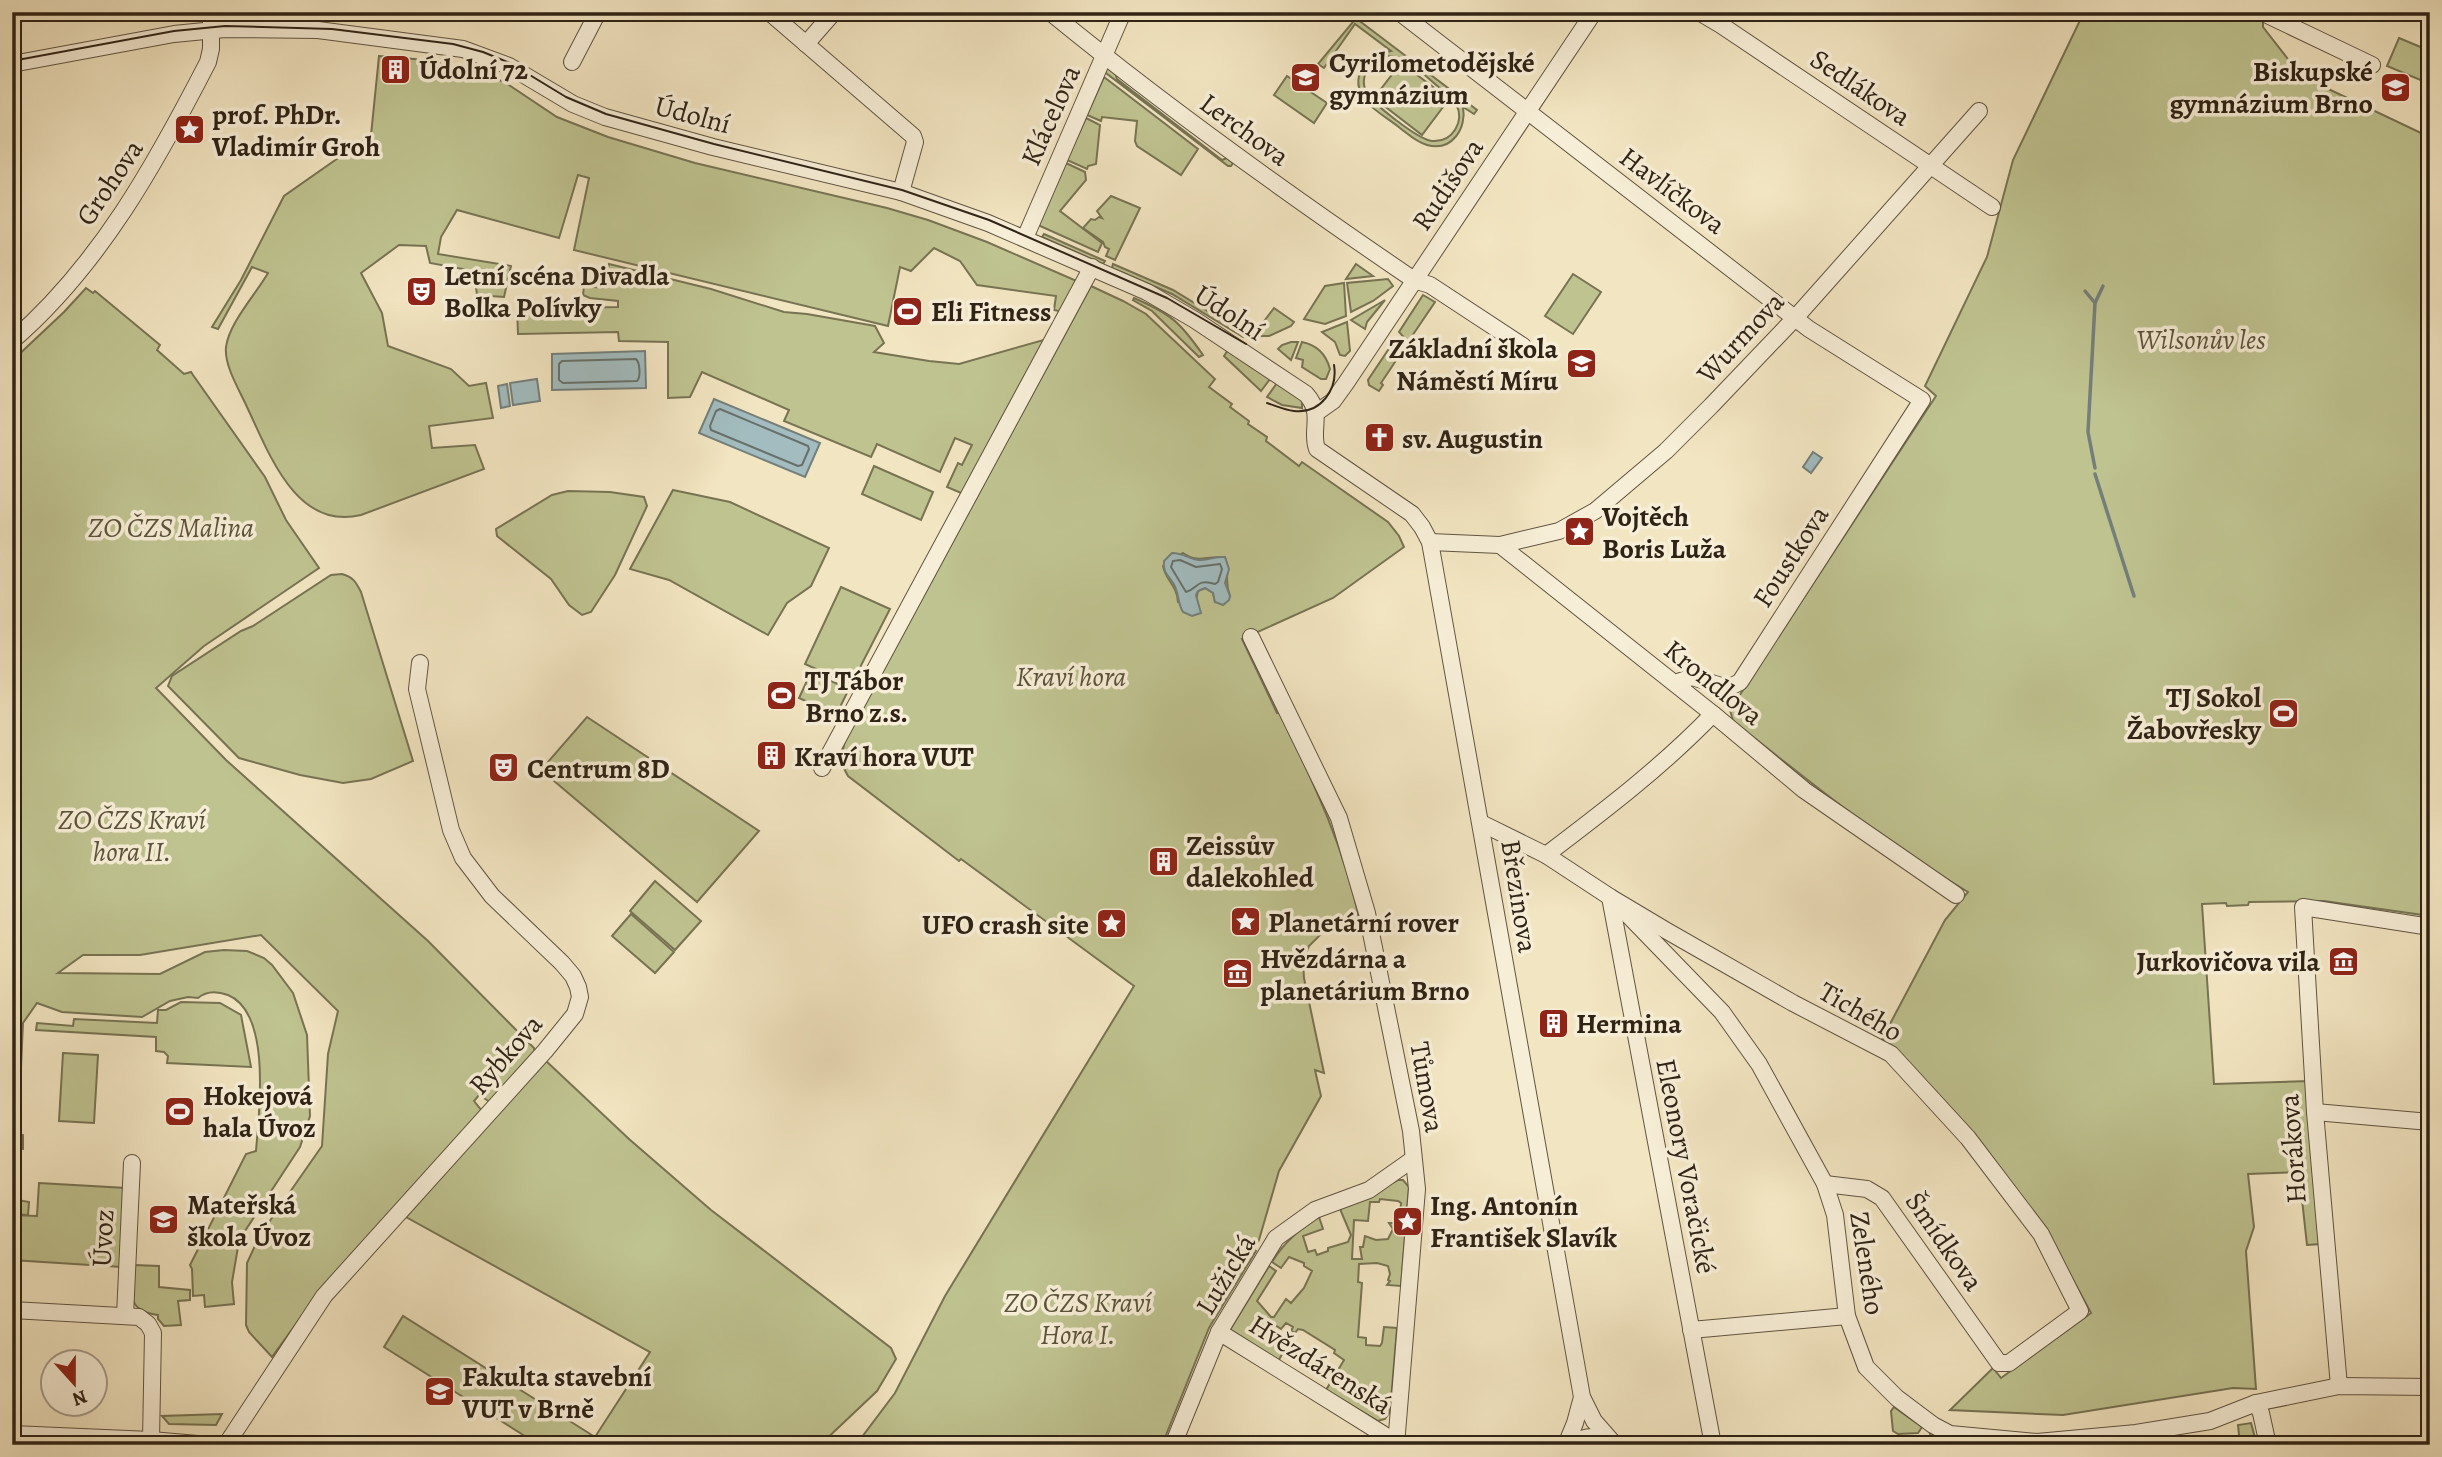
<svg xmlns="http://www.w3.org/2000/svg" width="2442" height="1457" viewBox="0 0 2442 1457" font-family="Alegreya,serif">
<rect width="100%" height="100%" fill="#f2e5c1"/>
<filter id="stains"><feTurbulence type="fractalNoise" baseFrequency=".00286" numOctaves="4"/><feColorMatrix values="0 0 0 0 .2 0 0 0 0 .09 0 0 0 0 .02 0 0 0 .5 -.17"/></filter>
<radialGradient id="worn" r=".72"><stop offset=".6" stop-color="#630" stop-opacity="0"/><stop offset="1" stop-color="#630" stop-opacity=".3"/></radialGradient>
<g fill="#bfc390" stroke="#777353" stroke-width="2" fill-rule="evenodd">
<path d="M2084 12H2243L2263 21V27L2301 76 2423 134 2430 135V916L2324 901 2249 902 2248 905 2227 906 2226 903 2202 904 2214 1084 2309 1081 2321 1244 2307 1245 2299 1172 2248 1174 2254 1227 2246 1251 2256 1389 2233 1388 2063 1415 1950 1410 1993 1368 2001 1378 2091 1313 2046 1230 1974 1133 1895 1048 1882 1039 1945 920 1968 892C1883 842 1810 782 1733 721L1730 710 1936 396 1925 386 1987 257 2013 160Z"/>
<path d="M1353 16 1477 110 1474 114 1463 107C1467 128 1452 152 1427 145 1416 142 1408 134 1400 128 1389 119 1374 111 1366 101 1347 77 1367 55 1391 51L1355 24 1324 68 1318 64 1353 22 1350 20ZM1393 56C1411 60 1427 78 1441 89 1447 93 1453 97 1456 104 1465 121 1453 142 1433 141 1420 141 1371 103 1366 91 1362 83 1364 73 1369 66 1375 58 1383 56 1393 56Z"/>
<path d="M2399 38 2430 51V84L2387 66Z"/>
<path d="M379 56 426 60 481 72 506 83 557 117 608 137 695 163 887 208 928 220 987 242 1079 282 1064 312 1054 310 1056 296 977 285 960 261 934 248 911 271 900 267 888 326 574 250 589 178 578 175 559 238 457 210 441 237 438 254 511 266 504 297 477 295 474 271 430 263 426 246 399 245 361 273 382 313 388 346 451 369 469 386 486 383 493 418 429 426 432 448 475 445 484 469 361 515C296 531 269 453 247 407 240 391 224 366 226 347 229 323 256 294 268 273L252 267 218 329 212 327 241 280 284 196 371 135Z"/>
<path d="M1401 63 1449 99 1422 135 1374 98Z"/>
<path d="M1107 67 1115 72 1117 79 1222 160 1227 158 1233 163 1231 166H1228L1102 70Z"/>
<path d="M1287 76 1327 103 1314 123 1274 95Z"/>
<path d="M1104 77 1198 149 1181 175 1137 146 1135 141 1137 121 1102 117 1101 121 1087 115Z"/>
<path d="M1086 118 1100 125 1096 164 1088 166 1087 169 1067 160Z"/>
<path d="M1066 163 1085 172 1086 180 1060 211 1102 243 1098 252 1040 226 1039 224Z"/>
<path d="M1111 196 1140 208 1115 260 1106 256 1109 249 1105 247 1103 242 1083 228 1091 219 1095 220 1099 217 1102 218 1097 211Z"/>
<path d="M1044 234 1105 261 1103 264 1042 237Z"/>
<path d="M609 264 711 289 784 312 807 314 875 326 884 343 874 352 929 361 959 364 1047 339 964 492 961 493 947 487 958 463 962 465 972 445 955 438 940 472 877 444 871 457 784 421 789 410 702 372 690 397 668 398V342L619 341 618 332 518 334 517 309 618 307V301L590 298 583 295 584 286 603 288Z"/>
<path d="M1113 264 1173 290 1245 334 1243 337 1172 294 1112 268Z"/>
<path d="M1356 264 1373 276 1346 279Z"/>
<path d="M1573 274 1601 292 1573 334 1545 316Z"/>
<path d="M1388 279 1393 286 1373 301 1351 312 1347 283Z"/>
<path d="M1344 283 1346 316 1325 324 1304 319 1325 286Z"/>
<path d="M1091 286 1123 301 1146 314 1215 379 1209 387 1232 404 1230 407 1249 421 1248 424 1267 437 1266 441 1299 466 1302 462 1388 522 1399 536 1404 547 1333 598 1242 639 1277 713 1280 712C1313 782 1344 846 1360 922L1333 928 1322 933 1309 946 1303 961 1304 978 1324 1073 1315 1070 1321 1096 1279 1171 1259 1240 1258 1242 1253 1240 1251 1247 1256 1251 1209 1328 1162 1445H866L859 1441 895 1393 945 1296 1134 986 961 859 959 861 848 776 840 761 845 741ZM1183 553C1201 565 1207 554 1225 558 1231 574 1223 579 1230 596L1215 602 1213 593 1205 588 1198 591 1196 600 1178 602C1177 585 1166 581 1163 566Z"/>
<path d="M86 288 93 293 95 291 160 345 157 350 184 374 191 372 193 375 265 477 286 520 319 568 204 646 156 688 226 760 428 941 534 1048 535 1053 490 1102 479 1095 474 1101 482 1111 318 1294 272 1357 249 1332 246 1325 247 1263 260 1235 322 1146 328 1054 338 1011 261 935 140 955H83L58 973 160 974 205 952 224 950 247 951 264 958 272 965 293 993 307 1035 310 1116 300 1147 245 1231 238 1247 232 1282 234 1304 205 1307 204 1295 193 1296 192 1269 190 1265 246 1154 256 1151C259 1114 272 1013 228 995 217 991 206 991 198 998L188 997 170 1001 142 1017 62 1012 37 1003 23 1023 18 1134 23 1135V1149L12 1148V361L64 312Z"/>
<path d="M1423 295 1435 302 1408 342 1399 332Z"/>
<path d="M1134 298C1171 314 1180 322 1203 355L1199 357 1152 311 1133 300Z"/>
<path d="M1385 300 1367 322 1365 329 1351 320Z"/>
<path d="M1274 308 1294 322 1291 326 1269 336H1257L1259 334 1256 332Z"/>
<path d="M1347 322 1350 351 1345 356 1340 355 1335 342 1322 332Z"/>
<path d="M1291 342H1298L1291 360 1278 349 1282 345Z"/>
<path d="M1302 342C1317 345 1326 354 1330 369L1326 379H1321L1302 367 1303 360 1296 358Z"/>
<path d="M1393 346 1403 350 1381 383 1383 385 1379 391 1369 385 1368 380 1390 347Z"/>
<path d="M1228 350 1270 379 1261 391 1224 356Z"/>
<path d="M1277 383 1302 399V408L1282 405 1267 397Z"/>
<path d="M874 466 933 492 921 520 862 494Z"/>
<path d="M673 490 730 502 829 548 811 586 787 603 768 635 669 580 630 569Z"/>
<path d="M568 491 610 492 644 497 647 506 615 575 591 612 582 615 569 605 551 579 497 536 496 529 552 495Z"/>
<path d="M342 574C353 577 356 582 361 592L413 761 371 779 343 783 300 775 239 758 168 686 172 676 241 631 253 626 331 575Z"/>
<path d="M841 587 890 609 851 685 805 664Z"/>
<path d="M811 672 849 689 836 715 799 698Z"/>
<path d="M587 717 759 831 697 902 541 770Z"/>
<path d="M655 881 701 921 675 950 630 911Z"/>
<path d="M631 914 674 952 655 973 612 936Z"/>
<path d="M181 1002 220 1003 241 1015 251 1067 167 1063 168 1056 164 1052 156 1051V1037L36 1030 37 1023 73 1026 74 1019 157 1023 158 1010H166Z"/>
<path d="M63 1053 98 1055 94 1123 59 1121Z"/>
<path d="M545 1060 629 1139 711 1210 891 1348 896 1359 877 1391 820 1445H607L595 1437 590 1445H539L384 1347 403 1316 595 1437 650 1352 406 1217Z"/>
<path d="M1398 1180H1403L1409 1187 1406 1219H1400L1401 1203 1398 1201 1380 1199 1379 1202H1370L1368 1221 1354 1220 1352 1259H1362L1360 1247H1363L1365 1236 1376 1240 1388 1239 1393 1229 1389 1223H1406L1401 1286 1387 1285 1390 1281 1388 1280 1390 1274 1388 1266 1377 1263 1359 1264 1358 1282 1362 1283 1358 1337 1366 1338V1345L1380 1346 1382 1343 1384 1327 1397 1328 1390 1412 1385 1419 1378 1421 1326 1390 1344 1360 1334 1353 1335 1350 1303 1330 1298 1329 1295 1333 1291 1331 1293 1327 1286 1323 1281 1329 1275 1325 1266 1339 1280 1349 1279 1353 1283 1352 1279 1360 1230 1330 1269 1266 1276 1271 1257 1301 1271 1317H1274L1286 1299 1291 1303 1304 1288 1312 1271 1304 1266V1263L1289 1257 1281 1268 1272 1262C1285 1241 1299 1230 1319 1217L1323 1229 1303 1236 1308 1252 1315 1250 1317 1255 1328 1251V1248L1348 1242 1351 1235 1340 1209Z"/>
<path d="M39 1183 126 1188 121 1267 12 1260V1215L37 1216Z"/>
<path d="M12 1199 29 1202 28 1215 12 1214Z"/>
<path d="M134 1265 159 1266V1287L190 1290V1300L178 1301 181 1325 164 1326 158 1319V1315C124 1310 132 1292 134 1265Z"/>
<path d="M1894 1407 1922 1427 1918 1433 1898 1434 1893 1431 1891 1411Z"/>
<path d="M222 1414 216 1425 169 1424 162 1416Z"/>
<path d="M2251 1423 2257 1445H2240L2238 1425Z"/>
<path d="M1935 1432 2013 1445H1931L1930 1433Z"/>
</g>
<g fill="#a2bcbf" stroke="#747f7b" stroke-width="2">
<path d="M645 351 646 388 552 390V354Z"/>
<path d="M537 379 540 401 513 405 510 383Z"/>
<path d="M507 384 510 406 501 408 498 386Z"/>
<path d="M714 399 820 443 805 477 699 433Z"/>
<path d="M1813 452 1822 458 1811 473 1803 467Z"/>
<path d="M1172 553C1185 553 1190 560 1201 560 1210 560 1216 556 1225 557L1229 569 1225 583 1230 596 1229 600 1223 605 1215 602 1213 593 1205 588 1198 591 1196 595 1201 613 1192 616 1183 612C1178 604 1179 597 1176 589 1172 577 1162 575 1164 561Z"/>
</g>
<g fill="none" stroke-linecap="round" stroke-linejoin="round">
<g stroke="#68706a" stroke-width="2">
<path d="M636 359C640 363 641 377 637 381L563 383 559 380V364L562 361Z"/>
<path d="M720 409 808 446 809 449 802 465 798 466 711 430 710 426 716 411Z"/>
<path d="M1180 560 1196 567 1220 564 1222 569 1218 582 1215 584C1196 578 1198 589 1186 592L1171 567 1173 561Z"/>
</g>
<g stroke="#747f7b" stroke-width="3.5">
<path d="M2085 291 2095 303 2088 432 2095 468"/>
<path d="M2095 303 2103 286"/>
<path d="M2095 474 2134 596"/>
</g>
<defs>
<g id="minor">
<path d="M769 12 913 136 915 142 901 192"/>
<path d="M1050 12C1167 108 1289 195 1414 280L1430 285 1523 346"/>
<path d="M1399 12 1809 329 1922 400 1740 682 1728 688 1692 677 1675 683"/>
<path d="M1699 12 1721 25 1992 207"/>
<path d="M2261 12 2372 65"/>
<path d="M806 44 834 12"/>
<path d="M572 62 598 12"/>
<path d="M12 64 174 34 225 29 318 30 463 49 509 66 573 104 605 117 713 147 901 192 988 223 1147 292 1195 320 1306 394C1324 414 1310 430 1317 449L1412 514 1422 527 1430 542 1582 1397 1594 1421 1615 1445"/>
<path d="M1025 238 1123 12"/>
<path d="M12 341C100 265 156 163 208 62L211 49V12"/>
<path d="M1316 413 1333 401 1346 383 1594 12"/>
<path d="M1430 542 1500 545 1559 531 1595 511 1666 451 1711 406 1796 317 1979 111"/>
<path d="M1500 545 1713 714 1804 790 1956 895"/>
<path d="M1251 637 1339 818 1367 913 1411 1131 1417 1189 1396 1445"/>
<path d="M822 768 1092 267"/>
<path d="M1481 823 1546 855 1610 897 1667 931 1793 1003 1891 1054 1968 1138 2041 1234 2080 1311 2009 1363H1999L1882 1198 1867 1189 1825 1184"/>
<path d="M1546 855C1604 811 1662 767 1713 714"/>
<path d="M1610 897 1713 1445"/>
<path d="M1627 914 1722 1012 1759 1064 1825 1184 1835 1215 1847 1316 1866 1367 1897 1398 1933 1425 1950 1434 2037 1442 2136 1433 2210 1421 2256 1403 2339 1386 2430 1387"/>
<path d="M2315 1112 2430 1122"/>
<path d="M12 1310 139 1317 148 1324 153 1333 151 1440"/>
<path d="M125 1316 132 1163"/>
<path d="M1691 1330 1847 1316"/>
<path d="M1219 1332 1394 1441"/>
<path d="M2339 1386 2315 1112 2303 907 2430 927"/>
<path d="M2256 1403 2261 1413 2268 1445"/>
<path d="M12 1434 151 1440 209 1445"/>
<path d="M226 1445 324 1296 545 1051 575 1014 580 997 578 987 573 976 562 963 492 896 463 858 451 830 417 689 420 663"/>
<path d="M1173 1445 1219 1332 1276 1238 1315 1210 1369 1190 1413 1159"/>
<path d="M1566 1445 1575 1423 1582 1397"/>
<path d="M1569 1445C1583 1436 1598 1434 1613 1443"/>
</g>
</defs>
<use href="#minor" stroke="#605441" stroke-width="18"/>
<use href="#minor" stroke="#f7eed7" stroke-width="16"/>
<g stroke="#2f2316" stroke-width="2">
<path d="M12 61 174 31 225 26 332 29 453 44 483 52 510 63 566 97 606 114 714 144 902 190 989 220 1167 298 1246 344"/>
<path d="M1267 403C1276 406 1285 410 1294 411 1321 414 1338 389 1334 365"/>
</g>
</g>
<defs>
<symbol id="building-square" viewBox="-11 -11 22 22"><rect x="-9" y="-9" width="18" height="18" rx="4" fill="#8f2418" stroke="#f7eed7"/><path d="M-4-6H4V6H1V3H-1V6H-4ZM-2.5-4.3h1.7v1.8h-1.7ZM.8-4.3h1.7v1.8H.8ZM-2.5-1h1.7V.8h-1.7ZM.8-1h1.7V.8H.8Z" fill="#fff"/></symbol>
<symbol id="school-square" viewBox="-11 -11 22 22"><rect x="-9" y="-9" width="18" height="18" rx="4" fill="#8f2418" stroke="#f7eed7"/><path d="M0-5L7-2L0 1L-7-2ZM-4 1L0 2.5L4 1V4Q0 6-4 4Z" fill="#fff"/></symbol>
<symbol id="sight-square" viewBox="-11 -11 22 22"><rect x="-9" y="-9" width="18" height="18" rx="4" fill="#8f2418" stroke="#f7eed7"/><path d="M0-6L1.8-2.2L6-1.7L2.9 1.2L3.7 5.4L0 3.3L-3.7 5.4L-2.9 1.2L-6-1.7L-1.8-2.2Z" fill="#fff"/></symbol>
<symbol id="theatre-square" viewBox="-11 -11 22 22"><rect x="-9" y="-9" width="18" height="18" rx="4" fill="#8f2418" stroke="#f7eed7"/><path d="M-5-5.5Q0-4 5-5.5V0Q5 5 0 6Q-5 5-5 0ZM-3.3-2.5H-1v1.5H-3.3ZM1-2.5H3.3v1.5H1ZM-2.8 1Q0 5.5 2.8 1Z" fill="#fff"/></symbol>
<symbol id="stadium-square" viewBox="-11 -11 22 22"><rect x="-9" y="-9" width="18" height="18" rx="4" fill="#8f2418" stroke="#f7eed7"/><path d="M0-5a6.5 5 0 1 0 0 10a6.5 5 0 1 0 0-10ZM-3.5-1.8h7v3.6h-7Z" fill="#fff"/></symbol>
<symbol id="church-square" viewBox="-11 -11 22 22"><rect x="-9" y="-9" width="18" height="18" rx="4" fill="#8f2418" stroke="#f7eed7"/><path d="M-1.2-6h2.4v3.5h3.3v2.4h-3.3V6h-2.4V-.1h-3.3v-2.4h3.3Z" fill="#fff"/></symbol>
<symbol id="museum-square" viewBox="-11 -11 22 22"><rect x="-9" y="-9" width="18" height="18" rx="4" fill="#8f2418" stroke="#f7eed7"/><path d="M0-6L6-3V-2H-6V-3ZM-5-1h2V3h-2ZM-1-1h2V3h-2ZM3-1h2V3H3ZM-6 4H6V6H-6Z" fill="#fff"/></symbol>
<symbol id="university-square" viewBox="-11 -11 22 22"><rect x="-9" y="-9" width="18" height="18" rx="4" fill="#8f2418" stroke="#f7eed7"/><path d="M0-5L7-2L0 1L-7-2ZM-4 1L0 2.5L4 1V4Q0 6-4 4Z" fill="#fff"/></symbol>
</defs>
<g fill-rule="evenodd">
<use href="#building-square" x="378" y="52" width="35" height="35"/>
<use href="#school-square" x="1288" y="60" width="35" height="35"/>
<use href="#school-square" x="2378" y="70" width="35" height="35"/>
<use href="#sight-square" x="172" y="112" width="35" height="35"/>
<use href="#theatre-square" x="404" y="274" width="35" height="35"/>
<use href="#stadium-square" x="890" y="294" width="35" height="35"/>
<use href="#school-square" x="1564" y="346" width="35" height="35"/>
<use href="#church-square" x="1362" y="420" width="35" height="35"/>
<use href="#sight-square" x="1562" y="514" width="35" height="35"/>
<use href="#stadium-square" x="764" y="678" width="35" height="35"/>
<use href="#stadium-square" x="2266" y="696" width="35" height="35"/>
<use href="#building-square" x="754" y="738" width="35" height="35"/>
<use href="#theatre-square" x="486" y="750" width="35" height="35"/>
<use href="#building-square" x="1146" y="844" width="35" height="35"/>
<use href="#sight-square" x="1228" y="904" width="35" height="35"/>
<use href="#sight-square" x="1094" y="906" width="35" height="35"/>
<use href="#museum-square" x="2326" y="944" width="35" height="35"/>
<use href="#museum-square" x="1220" y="956" width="35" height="35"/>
<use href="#building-square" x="1536" y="1006" width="35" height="35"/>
<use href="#stadium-square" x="162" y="1094" width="35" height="35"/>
<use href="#school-square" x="146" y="1202" width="35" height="35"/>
<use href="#sight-square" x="1390" y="1204" width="35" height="35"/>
<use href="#university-square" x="422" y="1374" width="35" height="35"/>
</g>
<g text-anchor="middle" stroke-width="7" stroke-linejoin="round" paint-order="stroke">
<g font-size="28" font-weight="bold" fill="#2f2316" stroke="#f7eed7" text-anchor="start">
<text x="1329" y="72">Cyrilometodějské<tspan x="1329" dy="32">gymnázium</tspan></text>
<text x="419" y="79">Údolní 72</text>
<text x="2373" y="81" text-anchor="end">Biskupské<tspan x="2373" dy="32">gymnázium Brno</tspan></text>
<text x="212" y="124">prof. PhDr.<tspan x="212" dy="32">Vladimír Groh</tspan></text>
<text x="444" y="285">Letní scéna Divadla<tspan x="444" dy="32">Bolka Polívky</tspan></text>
<text x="931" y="321">Eli Fitness</text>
<text x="1558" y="358" text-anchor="end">Základní škola<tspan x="1558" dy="32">Náměstí Míru</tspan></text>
<text x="1402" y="448">sv. Augustin</text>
<text x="1602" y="526">Vojtěch<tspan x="1602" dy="32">Boris Luža</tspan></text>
<text x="805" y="690">TJ Tábor<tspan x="805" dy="32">Brno z.s.</tspan></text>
<text x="2261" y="707" text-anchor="end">TJ Sokol<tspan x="2261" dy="32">Žabovřesky</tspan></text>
<text x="794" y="766">Kraví hora VUT</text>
<text x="527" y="778">Centrum 8D</text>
<text x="1186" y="855">Zeissův<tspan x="1186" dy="32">dalekohled</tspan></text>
<text x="1268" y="932">Planetární rover</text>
<text x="1089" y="934" text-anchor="end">UFO crash site</text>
<text x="1260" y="968">Hvězdárna a<tspan x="1260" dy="32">planetárium Brno</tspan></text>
<text x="2320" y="971" text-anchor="end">Jurkovičova vila</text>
<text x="1576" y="1033">Hermina</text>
<text x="203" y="1105">Hokejová<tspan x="203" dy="32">hala Úvoz</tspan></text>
<text x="187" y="1214">Mateřská<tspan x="187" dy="32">škola Úvoz</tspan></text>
<text x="1430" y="1215">Ing. Antonín<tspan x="1430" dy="32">František Slavík</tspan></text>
<text x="462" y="1386">Fakulta stavební<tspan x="462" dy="32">VUT v Brně</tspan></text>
</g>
<g font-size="28" fill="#2f2316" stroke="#f7eed7">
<text transform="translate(1861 87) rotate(34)" y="10">Sedlákova</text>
<text transform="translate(693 114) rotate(15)" y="10">Údolní</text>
<text transform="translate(1050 115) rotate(-66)" y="10">Klácelova</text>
<text transform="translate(1245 129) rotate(36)" y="10">Lerchova</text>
<text transform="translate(109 182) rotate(-56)" y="10">Grohova</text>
<text transform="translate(1447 184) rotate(-56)" y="10">Rudišova</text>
<text transform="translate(1673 190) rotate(37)" y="10">Havlíčkova</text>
<text transform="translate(1230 312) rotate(33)" y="10">Údolní</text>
<text transform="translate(1740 337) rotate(-47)" y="10">Wurmova</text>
<text transform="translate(1790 556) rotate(-57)" y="10">Foustkova</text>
<text transform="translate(1714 682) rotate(39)" y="10">Krondlova</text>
<text transform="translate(1520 896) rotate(81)" y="10">Březinova</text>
<text transform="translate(1861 1011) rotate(30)" y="10">Tichého</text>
<text transform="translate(505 1054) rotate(-49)" y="10">Rybkova</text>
<text transform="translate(1428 1087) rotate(80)" y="10">Tůmova</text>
<text transform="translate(2292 1149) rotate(-94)" y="10">Horákova</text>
<text transform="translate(1687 1166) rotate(79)" y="10">Eleonory Voračické</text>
<text transform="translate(102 1238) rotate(-87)" y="10">Úvoz</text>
<text transform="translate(1945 1241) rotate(55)" y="10">Šmídkova</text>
<text transform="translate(1868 1263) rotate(81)" y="10">Zeleného</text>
<text transform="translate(1225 1274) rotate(-59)" y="10">Lužická</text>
<text transform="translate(1321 1364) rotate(32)" y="10">Hvězdárenská</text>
</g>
<g font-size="28" font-style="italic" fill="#5a533b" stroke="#f7eed7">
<text x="2201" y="349">Wilsonův les</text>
<text x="171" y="537">ZO ČZS Malina</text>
<text x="1071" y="686">Kraví hora</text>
<text x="132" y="829">ZO ČZS Kraví<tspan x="132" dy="32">hora II.</tspan></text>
<text x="1078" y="1312">ZO ČZS Kraví<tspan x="1078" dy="32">Hora I.</tspan></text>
</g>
</g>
<rect width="2442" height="1457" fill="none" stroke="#f2e5c1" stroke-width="42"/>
<rect x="14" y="14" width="2414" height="1429" fill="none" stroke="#2f2316" stroke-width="3.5"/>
<rect x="21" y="21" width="2400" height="1415" fill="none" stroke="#2f2316" stroke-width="2"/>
<g transform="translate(74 1383) rotate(159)"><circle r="33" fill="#f7eed7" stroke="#a79d8a" stroke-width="2"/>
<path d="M0-5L12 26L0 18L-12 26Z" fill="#8f2418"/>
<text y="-10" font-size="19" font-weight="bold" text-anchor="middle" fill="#2f2316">N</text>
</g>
<rect width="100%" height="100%" filter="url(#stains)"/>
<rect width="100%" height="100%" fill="url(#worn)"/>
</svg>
